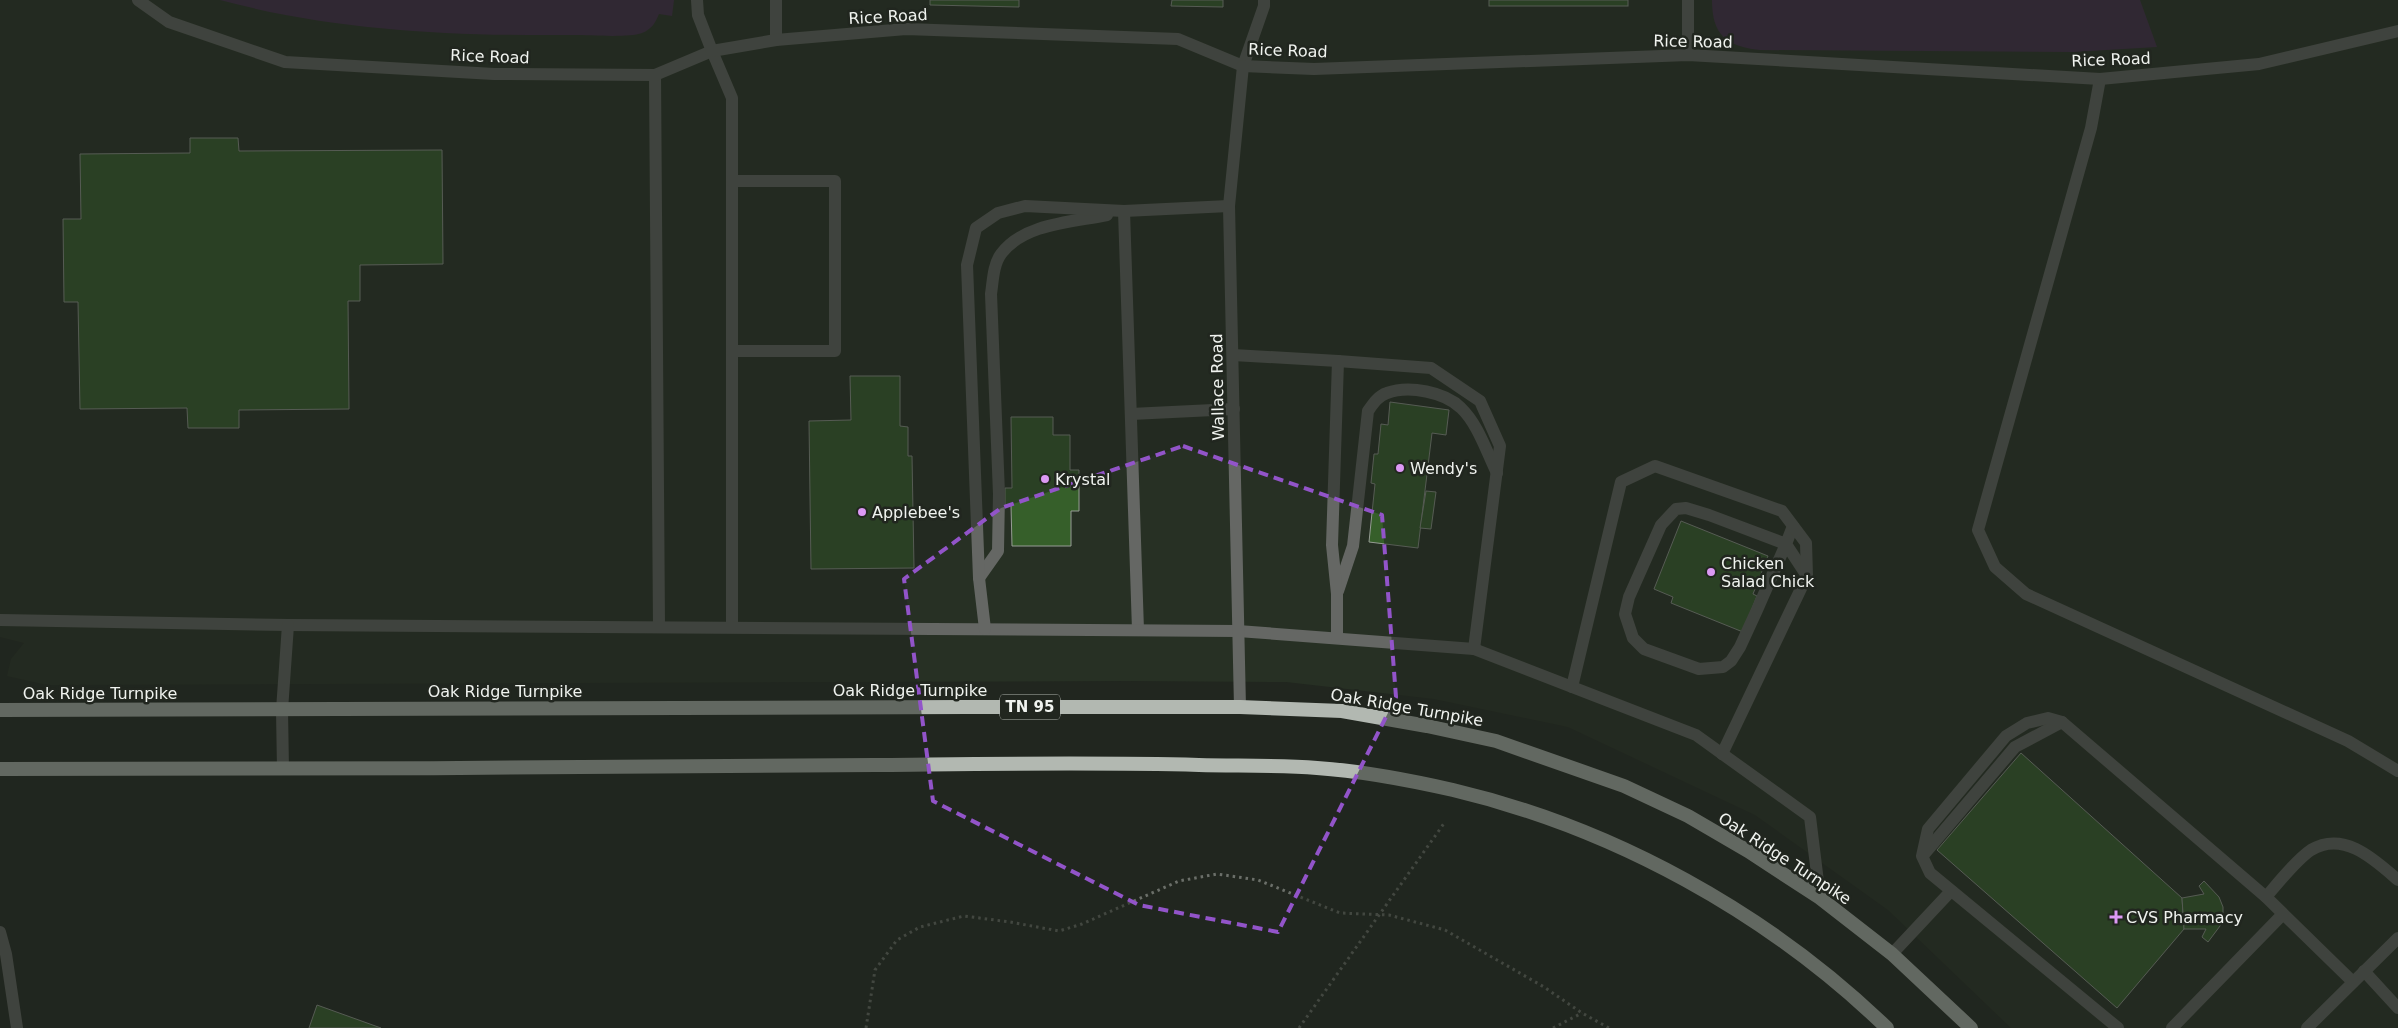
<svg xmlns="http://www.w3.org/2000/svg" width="2398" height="1028" viewBox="0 0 2398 1028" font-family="'DejaVu Sans',sans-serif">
<rect width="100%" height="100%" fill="#21261f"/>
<path fill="#273024" d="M0 0H2398V1028H2011L1888 910 1755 815 1568 727 1434 699 1286 682 1127 681 47 685 7 676 11 659 24 643 0 637Z"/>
<g fill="#442a4c">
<path d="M220 0H674L672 16 659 14C655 23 652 29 642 33 628 38 591 35 574 35 456 36 335 31 220 0Z"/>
<path d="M1712 0H2140L2157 47 2073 52 1760 50C1726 46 1712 35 1712 0Z"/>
</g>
<g fill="#365f2a" stroke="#969c94">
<path d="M930 0H1019V7L930 5Z"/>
<path d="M1172 0H1223V7L1171 6Z"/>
<rect x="1489" y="0" width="139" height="6"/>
<path d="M190 138H238L239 151 442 150 443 264 360 265V301H348L349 409 239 410V428H188L187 408 80 409 78 302H64L63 219H81L80 154 190 153Z"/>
<path d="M850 376H900V426L908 427V456H912L914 568 811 569 809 421 851 420Z"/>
<path d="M1390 402 1449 410 1446 435 1432 433 1418 548 1369 542 1375 484 1371 483 1374 454H1378L1381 424 1388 425Z"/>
<path d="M1011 417H1053V435H1070V470H1079V511H1071V546H1012L1011 505H1005V488H1012Z"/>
<path d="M1426 491 1436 492 1431 529 1420 528Z"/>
<path d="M1681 521 1768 556 1753 594 1757 596 1743 632 1671 603 1673 597 1654 589Z"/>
<path d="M2021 753 2182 898 2184 929 2117 1008 1937 850Z"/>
<path d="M2204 881 2219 897 2223 907V917L2220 926 2208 942 2202 937 2206 929H2184L2182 898 2204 894 2199 886Z"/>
<path d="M317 1005 381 1028H309Z"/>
</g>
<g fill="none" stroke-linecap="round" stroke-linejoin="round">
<g stroke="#6b6f69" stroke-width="3" stroke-dasharray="2.5 4" stroke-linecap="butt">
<path d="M866 1028 875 970 897 940 920 927 964 916 1010 922 1059 931 1082 924 1179 881 1217 874 1258 880 1340 913 1389 915 1445 930 1544 987 1582 1013 1609 1028"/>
<path d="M1299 1028 1445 822"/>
<path d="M1553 1028 1582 1013"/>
</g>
<g stroke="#656764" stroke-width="12">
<path d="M776 0V40"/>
<path d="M712 51 732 98V627"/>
<path d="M1243 66 1264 6V0"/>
<path d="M655 75 659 627"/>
<path d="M2100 79 2091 128 1978 530 1995 567 2026 594 2348 741 2398 771"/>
<path d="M732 181H835V351H732"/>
<path d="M1124 211 1138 630"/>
<path d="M1233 355 1338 361"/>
<path d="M1131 414 1234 409"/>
<path d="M1793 526 1786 544 1757 610 1740 647 1731 661 1723 667 1699 669 1644 649 1633 638 1625 614 1629 597 1661 525 1676 509 1686 508 1709 515 1786 544 1807 576"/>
<path d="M979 578 998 551 999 494 991 294C993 281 993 265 1001 254 1024 223 1073 222 1107 215"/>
<path d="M1338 591 1353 546 1368 411C1373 404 1378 396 1387 393 1409 385 1445 392 1461 408 1478 424 1487 453 1497 473"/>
<path d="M0 620 288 625 1238 631 1474 649 1696 735 1810 817 1820 898"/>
<path d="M985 629 979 578 967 265 976 228 998 213 1025 206 1124 211 1229 206"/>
<path d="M1337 638V594L1332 545 1338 361 1431 368 1480 401 1500 446 1474 649"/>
<path d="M1572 687 1621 482 1655 466 1782 511 1806 543 1807 576 1722 754"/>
<path d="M283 769 282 710 288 625"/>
<path d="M1925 853 2015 747 2062 722"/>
<path d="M2266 897C2278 883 2296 860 2311 850 2344 830 2375 860 2398 880"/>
<path d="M0 932 6 954 17 1028"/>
<path d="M1892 954 1951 891"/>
<path d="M2364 971 2398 1008"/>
<path d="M2118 1028 1930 873 1922 856 1928 829 2006 736 2027 723 2048 718 2062 722 2266 897 2353 982"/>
<path d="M2172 1028 2283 914"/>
</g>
<g stroke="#656764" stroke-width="12">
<path d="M138 0 169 22 285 62 494 74 655 75 712 51 776 40 906 29 1178 39 1243 66 1314 69 1688 55 2100 79 2259 64 2398 31"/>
<path d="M697 0 698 15 712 51"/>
<path d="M1688 0V55"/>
<path d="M1240 707 1229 206 1243 66"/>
<path d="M2307 1028 2398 938"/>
</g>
<g stroke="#b2b8b1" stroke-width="14">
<path d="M0 710 967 707H1240L1342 711 1427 726 1496 741 1624 786 1688 816 1748 851 1820 898 1892 954 1971 1028"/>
<path d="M0 769C292 770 583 767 875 765 983 764 1091 762 1199 765 1238 766 1278 765 1317 768 1362 771 1409 780 1453 790 1614 828 1768 913 1887 1028"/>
</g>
</g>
<path d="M0 0H2398V1028H0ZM1183 446 1382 515 1396 697 1278 932 1139 905 933 801 904 579 1001 508Z" fill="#21261f" fill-opacity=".55" fill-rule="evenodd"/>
<path fill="none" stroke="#9254c9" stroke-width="4" stroke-dasharray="10 6" stroke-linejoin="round" d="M1183 446 1382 515 1396 697 1278 932 1139 905 933 801 904 579 1001 508Z"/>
<g fill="#dc99f4" stroke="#21261f" stroke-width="2">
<circle cx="1400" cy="468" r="5"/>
<circle cx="1045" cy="479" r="5"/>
<circle cx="862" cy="512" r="5"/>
<circle cx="1711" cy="572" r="5"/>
<path d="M2113.5 909.5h5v5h5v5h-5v5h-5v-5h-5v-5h5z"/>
</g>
<g text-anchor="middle" stroke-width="5" stroke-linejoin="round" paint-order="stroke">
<rect fill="#21261f" stroke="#b2b6b1" stroke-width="1" x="1000" y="694.5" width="60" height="25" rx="4"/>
<g font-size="15" font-weight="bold" fill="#f0f3ef">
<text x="1030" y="712">TN 95</text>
</g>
<g font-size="16" fill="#f0f3ef" stroke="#21261f">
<text transform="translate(888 16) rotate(-3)" y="6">Rice Road</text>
<text transform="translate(1693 41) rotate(1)" y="6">Rice Road</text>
<text transform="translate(1288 50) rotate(2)" y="6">Rice Road</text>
<text transform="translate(490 56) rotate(2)" y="6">Rice Road</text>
<text transform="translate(2111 59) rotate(-2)" y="6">Rice Road</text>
<text transform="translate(1217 387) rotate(-91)" y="6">Wallace Road</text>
<text x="910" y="696">Oak Ridge Turnpike</text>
<text x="505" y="697">Oak Ridge Turnpike</text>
<text x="100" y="699">Oak Ridge Turnpike</text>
<text transform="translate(1407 707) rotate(10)" y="6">Oak Ridge Turnpike</text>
<text transform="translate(1785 858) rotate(33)" y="6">Oak Ridge Turnpike</text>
</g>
<g font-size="16" fill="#f0f3ef" stroke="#21261f" text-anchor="start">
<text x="1410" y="474">Wendy's</text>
<text x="1055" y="485">Krystal</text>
<text x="872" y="518">Applebee's</text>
<text x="1721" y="569">Chicken<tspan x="1721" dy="18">Salad Chick</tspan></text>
<text x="2126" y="923">CVS Pharmacy</text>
</g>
</g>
</svg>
